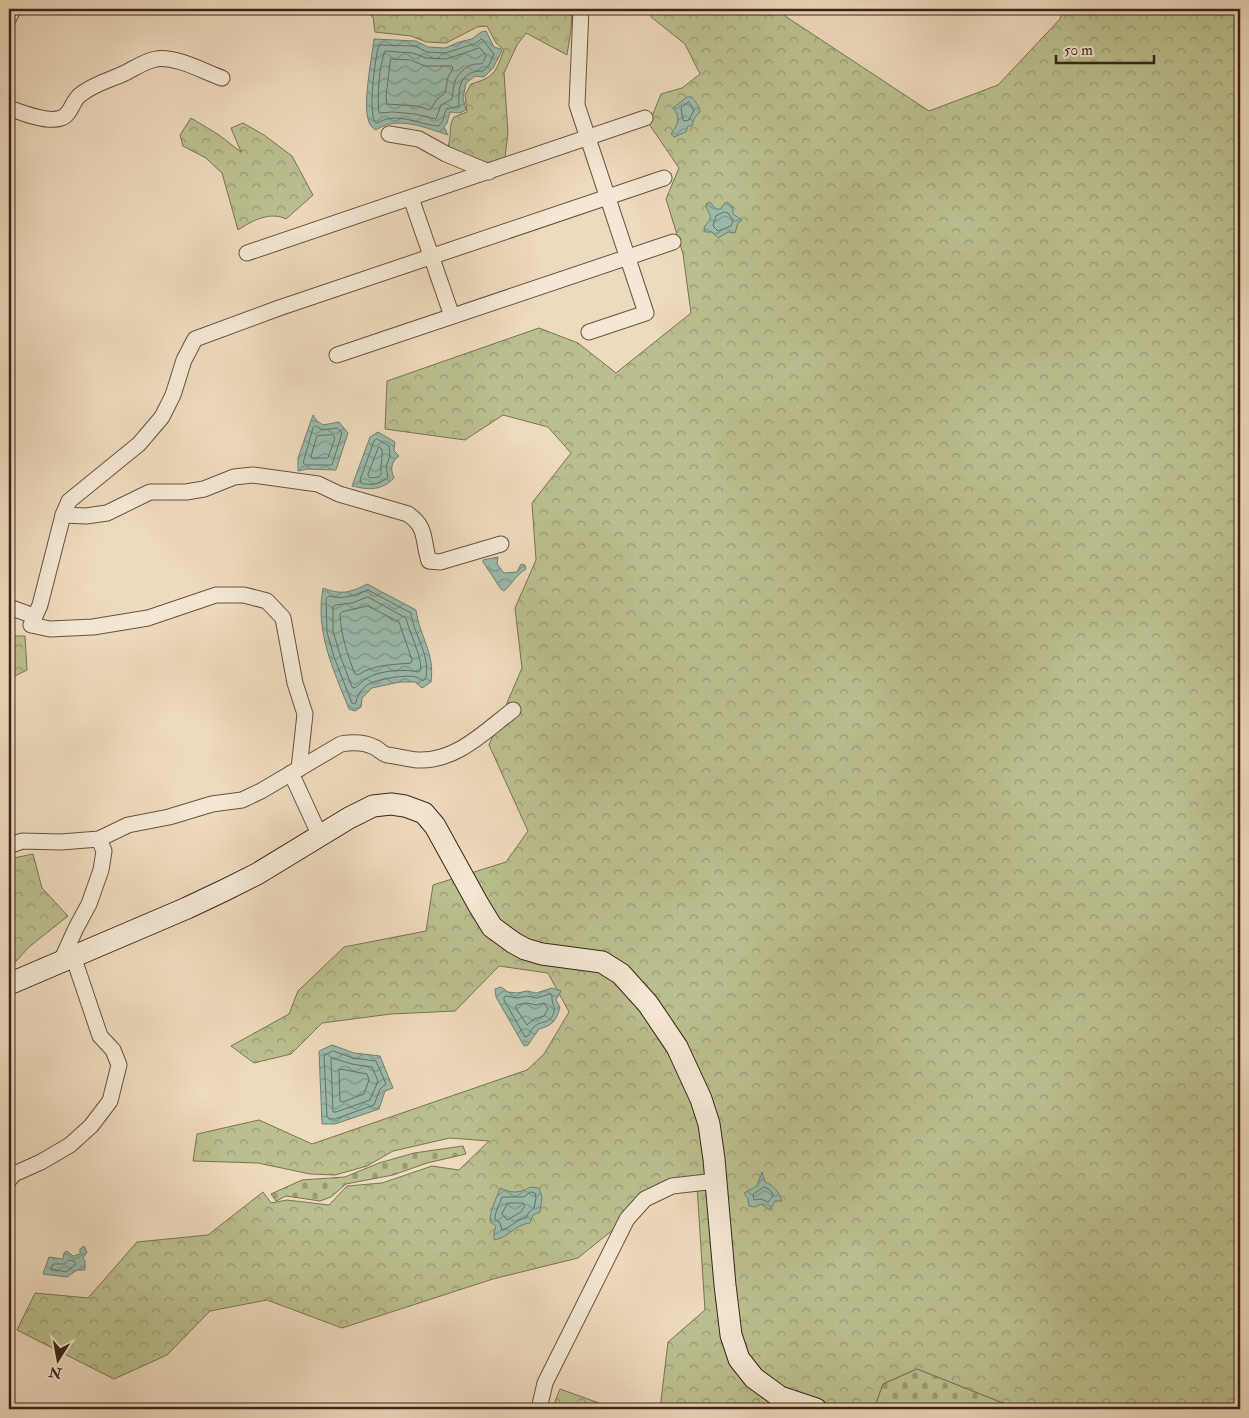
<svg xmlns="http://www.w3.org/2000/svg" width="1249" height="1418" viewBox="0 0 1249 1418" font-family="'IM FELL Double Pica',serif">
<defs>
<pattern id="forest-crowns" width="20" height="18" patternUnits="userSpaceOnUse" patternTransform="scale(1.25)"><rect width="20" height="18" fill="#bbbf8f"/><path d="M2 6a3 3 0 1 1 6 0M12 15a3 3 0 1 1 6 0" fill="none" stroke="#999b74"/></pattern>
<pattern id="cemetery-stones" width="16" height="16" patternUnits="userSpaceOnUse" patternTransform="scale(1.25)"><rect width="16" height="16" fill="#bbbf8f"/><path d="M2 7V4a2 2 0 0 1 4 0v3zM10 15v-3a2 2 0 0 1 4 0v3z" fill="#999b74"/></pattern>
<pattern id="water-waves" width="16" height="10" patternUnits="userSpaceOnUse" patternTransform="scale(1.25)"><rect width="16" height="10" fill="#9abbac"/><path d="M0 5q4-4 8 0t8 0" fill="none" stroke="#7f988b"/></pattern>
</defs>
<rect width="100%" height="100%" fill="#eedabc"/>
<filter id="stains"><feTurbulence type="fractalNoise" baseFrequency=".004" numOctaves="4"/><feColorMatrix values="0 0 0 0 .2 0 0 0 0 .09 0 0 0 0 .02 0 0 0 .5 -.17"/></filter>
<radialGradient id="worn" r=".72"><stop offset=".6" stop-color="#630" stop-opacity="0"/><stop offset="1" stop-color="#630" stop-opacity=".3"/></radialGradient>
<g fill="url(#forest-crowns)" stroke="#7a7254">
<path d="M362 9H572L571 30 567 55 526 33 517 45 504 73 508 132 505 158 484 164 448 146C452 135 448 127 454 117L467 112 465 95 471 84C495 77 495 73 504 50L496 43 487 26 477 27 446 43 426 42 411 36 375 32 373 17Z"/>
<path d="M651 9H778L785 16 929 111 998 85 1060 19 1063 9H1240V1409H1018L917 1369 883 1384 874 1409H660L668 1342 705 1310 697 1186 660 1192 578 1258 493 1279 342 1328 267 1300 210 1311 167 1355 114 1379 17 1330 35 1293 88 1298 137 1242 208 1235 263 1192 271 1203 287 1200 329 1205 347 1186 382 1183 432 1166 459 1170 489 1141 450 1138 393 1151 367 1166 335 1175 310 1174 258 1163 193 1161 197 1134 259 1120 312 1144 527 1070 544 1054 569 1012 548 973 499 966 455 1011 391 1014 322 1023 291 1054 254 1063 231 1046 289 1014 298 991 344 947 426 931 433 885 506 862 528 831 489 745 522 668 515 608 536 560 532 503 571 453 548 427 503 415 465 440 385 429 387 381 539 328 578 343 616 373 691 313 683 254 666 199 679 168 649 124 661 94 682 88 700 74 685 44 651 17Z"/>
<path d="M191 118 219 135 241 152 231 128 243 123 264 135 292 156 313 195 286 219C270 211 251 221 238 230L222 173 206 158 183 146 180 135Z"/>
<path d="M12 636H25L27 670 9 679V643Z"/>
<path d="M33 854 42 888 68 916 29 947 9 969V859Z"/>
<path d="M560 1389 599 1403 605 1409H552Z"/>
</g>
<g fill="url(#cemetery-stones)" stroke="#7a7254">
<path d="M463 1146 466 1154 427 1163 393 1175 346 1184 331 1197 320 1201 286 1196 276 1201 271 1194 302 1180 345 1177 379 1163 414 1153Z"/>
<path d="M917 1369 1018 1409H874L883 1384Z"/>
</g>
<g fill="url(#water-waves)" stroke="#737f71">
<path d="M486 31 494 47 501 49 502 51 493 68 484 77 475 76 466 83 463 98 466 110 460 113 450 112 447 123 444 127 448 135C426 128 397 115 376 130 373 128 370 126 369 122 362 106 372 57 374 39L416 41 428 47 445 48 459 42 472 39 481 32Z"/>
<path d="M687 97H692L699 107 700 112 695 117 692 126H688L686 132 674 137 671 134C678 125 681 117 673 108Z"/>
<path d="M710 202 716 209H721L723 205 727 202 733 207V214L742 220 738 223 735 233 728 232 718 238 712 232H705L704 227C716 215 707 215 706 204Z"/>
<path d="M313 415 317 421 323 425 339 422 348 433 336 470 307 469 298 471V458Z"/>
<path d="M378 432 395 442 394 451 399 456C391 462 390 469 394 478 381 491 369 490 352 486L370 437Z"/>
<path d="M498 557 497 564 504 573 517 572 521 564 525 565 526 569C516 575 512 584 504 591L501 589 483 562V560Z"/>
<path d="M367 584 416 610C420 638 435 652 431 682L422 688 415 682H400L372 688 362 698 361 707 355 711 349 709C333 669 315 631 323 588 341 595 350 593 367 584Z"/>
<path d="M501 987 508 992 517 993 527 991 536 993 552 988 561 991 556 1000 560 1007C557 1020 552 1026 539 1029L528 1045 524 1046 496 997 495 989Z"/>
<path d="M332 1045 354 1053 380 1056 393 1088 385 1091 379 1109 335 1124H322L319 1051Z"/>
<path d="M762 1172 765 1182C775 1186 778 1192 782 1201H775L770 1210 761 1204 755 1207 749 1206 748 1199 744 1193 757 1186Z"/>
<path d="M530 1187 539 1188 542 1197 540 1212 533 1215 530 1223C516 1224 508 1238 494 1240V1232L496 1226 490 1222C490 1210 496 1200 500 1188 511 1193 519 1194 530 1187Z"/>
<path d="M84 1246 87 1252 83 1258 85 1261V1270H77L67 1277 43 1274 49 1257 63 1259 64 1253 67 1251 73 1256 80 1254V1249Z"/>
</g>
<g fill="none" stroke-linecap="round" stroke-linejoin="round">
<g stroke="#6a7062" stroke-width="1">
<path d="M482 39 494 54 489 65 483 71C460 71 458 87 459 106L446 109 443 120 439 126C419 125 397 111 377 123L375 122C368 111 375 58 379 45L415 46 427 52 445 53 474 44Z"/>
<path d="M480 48 486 55C483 68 480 62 471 65 466 67 458 74 456 79 453 85 453 93 452 99L441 105 436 119 415 114 393 112 379 113C377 96 379 66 385 51L413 53 426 58 446 59Z"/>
<path d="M391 59 411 60 425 66H452L453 69 448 77 445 93 437 99 430 110 417 106 387 104 386 97Z"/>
<path d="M689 102 694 110 689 120 685 121 683 120 681 108Z"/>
<path d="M725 212 728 213 733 220 731 226 718 231 713 226 716 216Z"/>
<path d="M316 426 323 430 337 428 342 433 332 465H306L303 463 313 428Z"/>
<path d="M333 435 335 438 328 458H312L311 456 317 436Z"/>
<path d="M377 439 389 446 390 456 386 467 388 477C381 484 371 486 361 483L360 480 374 441Z"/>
<path d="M379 447 382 449C383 458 380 465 381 475L379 477 370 478 368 475Z"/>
<path d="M368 590 411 613C412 619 413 624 415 629 421 646 429 659 426 678L423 681C421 680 419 678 416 677 407 674 378 679 369 684 362 688 357 695 356 703L354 704 352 703 334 657 327 632 326 599 329 596C345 600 353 595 368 590Z"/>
<path d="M368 597 406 618C410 635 420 651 421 669L419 672C404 669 381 670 367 678 362 681 359 686 354 688L352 687 340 655 333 631V607L335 605 352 603Z"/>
<path d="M368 606 399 622 412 660 411 663C393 665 374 664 358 675L355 674C347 654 341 635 340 614L342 612Z"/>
<path d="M551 994 552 996C551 1002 555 1006 554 1012 550 1025 542 1020 535 1026 532 1028 530 1033 528 1036L525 1037 504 1000V997L506 996 517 998 527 996 536 998Z"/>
<path d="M527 1003 536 1005 544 1003 548 1009 544 1016 534 1019 527 1025 515 1007 517 1005Z"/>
<path d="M333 1051 353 1058 376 1061 386 1084 380 1089 374 1105 335 1119H329L327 1117 324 1056Z"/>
<path d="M332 1058 352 1064 372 1067 378 1081 370 1100 336 1112H333L331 1060Z"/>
<path d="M340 1069 367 1074 369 1080 364 1094 343 1102 340 1101 339 1071Z"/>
<path d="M764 1187 769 1189 773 1194V1196L768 1202 761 1199 754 1200 753 1195Z"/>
<path d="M531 1192 535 1193 536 1198 534 1208 529 1212 526 1218 519 1220 504 1230H502L500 1223 495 1219C495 1211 500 1204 502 1197H523Z"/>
<path d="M508 1203H523L525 1206 521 1212 507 1220 502 1214Z"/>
<path d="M69 1260 74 1261 76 1264 66 1272 51 1269 53 1264H64Z"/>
</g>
<defs>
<g id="street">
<path d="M581 9 577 105 646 313 589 332"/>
<path d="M9 18 13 9"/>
<path d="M9 108C22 113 48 123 61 118 71 115 72 101 80 95 93 84 110 80 125 73 135 68 145 61 156 59 174 55 205 72 222 78"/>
<path d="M389 134 419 139 446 154 489 172"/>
<path d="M411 198 452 316"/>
<path d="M247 253 645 118"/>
<path d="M337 355 673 242"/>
<path d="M63 515 86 516 107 513 150 492H186L204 489 234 477 253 475 318 484 339 494 408 514C428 528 422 540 429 561L440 562 501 544"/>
<path d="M9 607 34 616"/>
<path d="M299 769 305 714 295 683 283 618 267 601 244 595H216L148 618 93 627 50 629 31 625 40 605 63 515 69 501 139 444 162 417 173 395 184 360 195 339 279 308 664 178"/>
<path d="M291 773 320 836"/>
<path d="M9 846 22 841 61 842 99 839 128 825 169 817 212 804 242 800 261 791 341 744C352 742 364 742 374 747 379 749 381 753 387 755 397 756 407 759 417 760 456 762 484 732 513 710"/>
<path d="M61 961 76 928 89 904 101 870 104 851 99 839"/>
<path d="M9 1180 14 1174 41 1162 70 1145 91 1126 110 1101 119 1065 113 1050 100 1036 73 956"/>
<path d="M539 1409 545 1383 627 1219 645 1199 672 1186 716 1181"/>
</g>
<path id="secondary" d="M9 984 187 908 225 890 257 874 349 818 373 806 391 804 405 806 424 813 435 826 478 904 492 927 514 943 525 949 542 954 602 962 621 974 648 1004 677 1047 701 1099 709 1124 714 1159 725 1285 731 1335 739 1359 754 1378 780 1397 816 1409"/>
</defs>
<use href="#street" stroke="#665242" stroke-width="17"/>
<use href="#secondary" stroke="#392419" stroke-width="23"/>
<use href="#street" stroke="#f4e7d3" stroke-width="15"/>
<use href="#secondary" stroke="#f4e7d3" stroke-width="21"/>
</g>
<rect width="1249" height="1418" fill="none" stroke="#eedabc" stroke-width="30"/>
<rect x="10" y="10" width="1229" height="1398" fill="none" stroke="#392419" stroke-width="2.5"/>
<rect x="15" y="15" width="1219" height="1388" fill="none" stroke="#392419"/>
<g transform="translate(58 1360) rotate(191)" stroke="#f4e7d3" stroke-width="4" paint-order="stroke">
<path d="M0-4L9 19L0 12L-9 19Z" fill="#392419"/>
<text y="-8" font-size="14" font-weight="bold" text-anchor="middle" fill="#392419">N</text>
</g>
<path d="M1056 55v8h98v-8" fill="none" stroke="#392419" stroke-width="2.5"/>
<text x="1064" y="55" font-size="15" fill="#392419" stroke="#f4e7d3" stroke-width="4" paint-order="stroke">50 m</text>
<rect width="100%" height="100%" filter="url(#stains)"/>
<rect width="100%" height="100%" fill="url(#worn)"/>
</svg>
